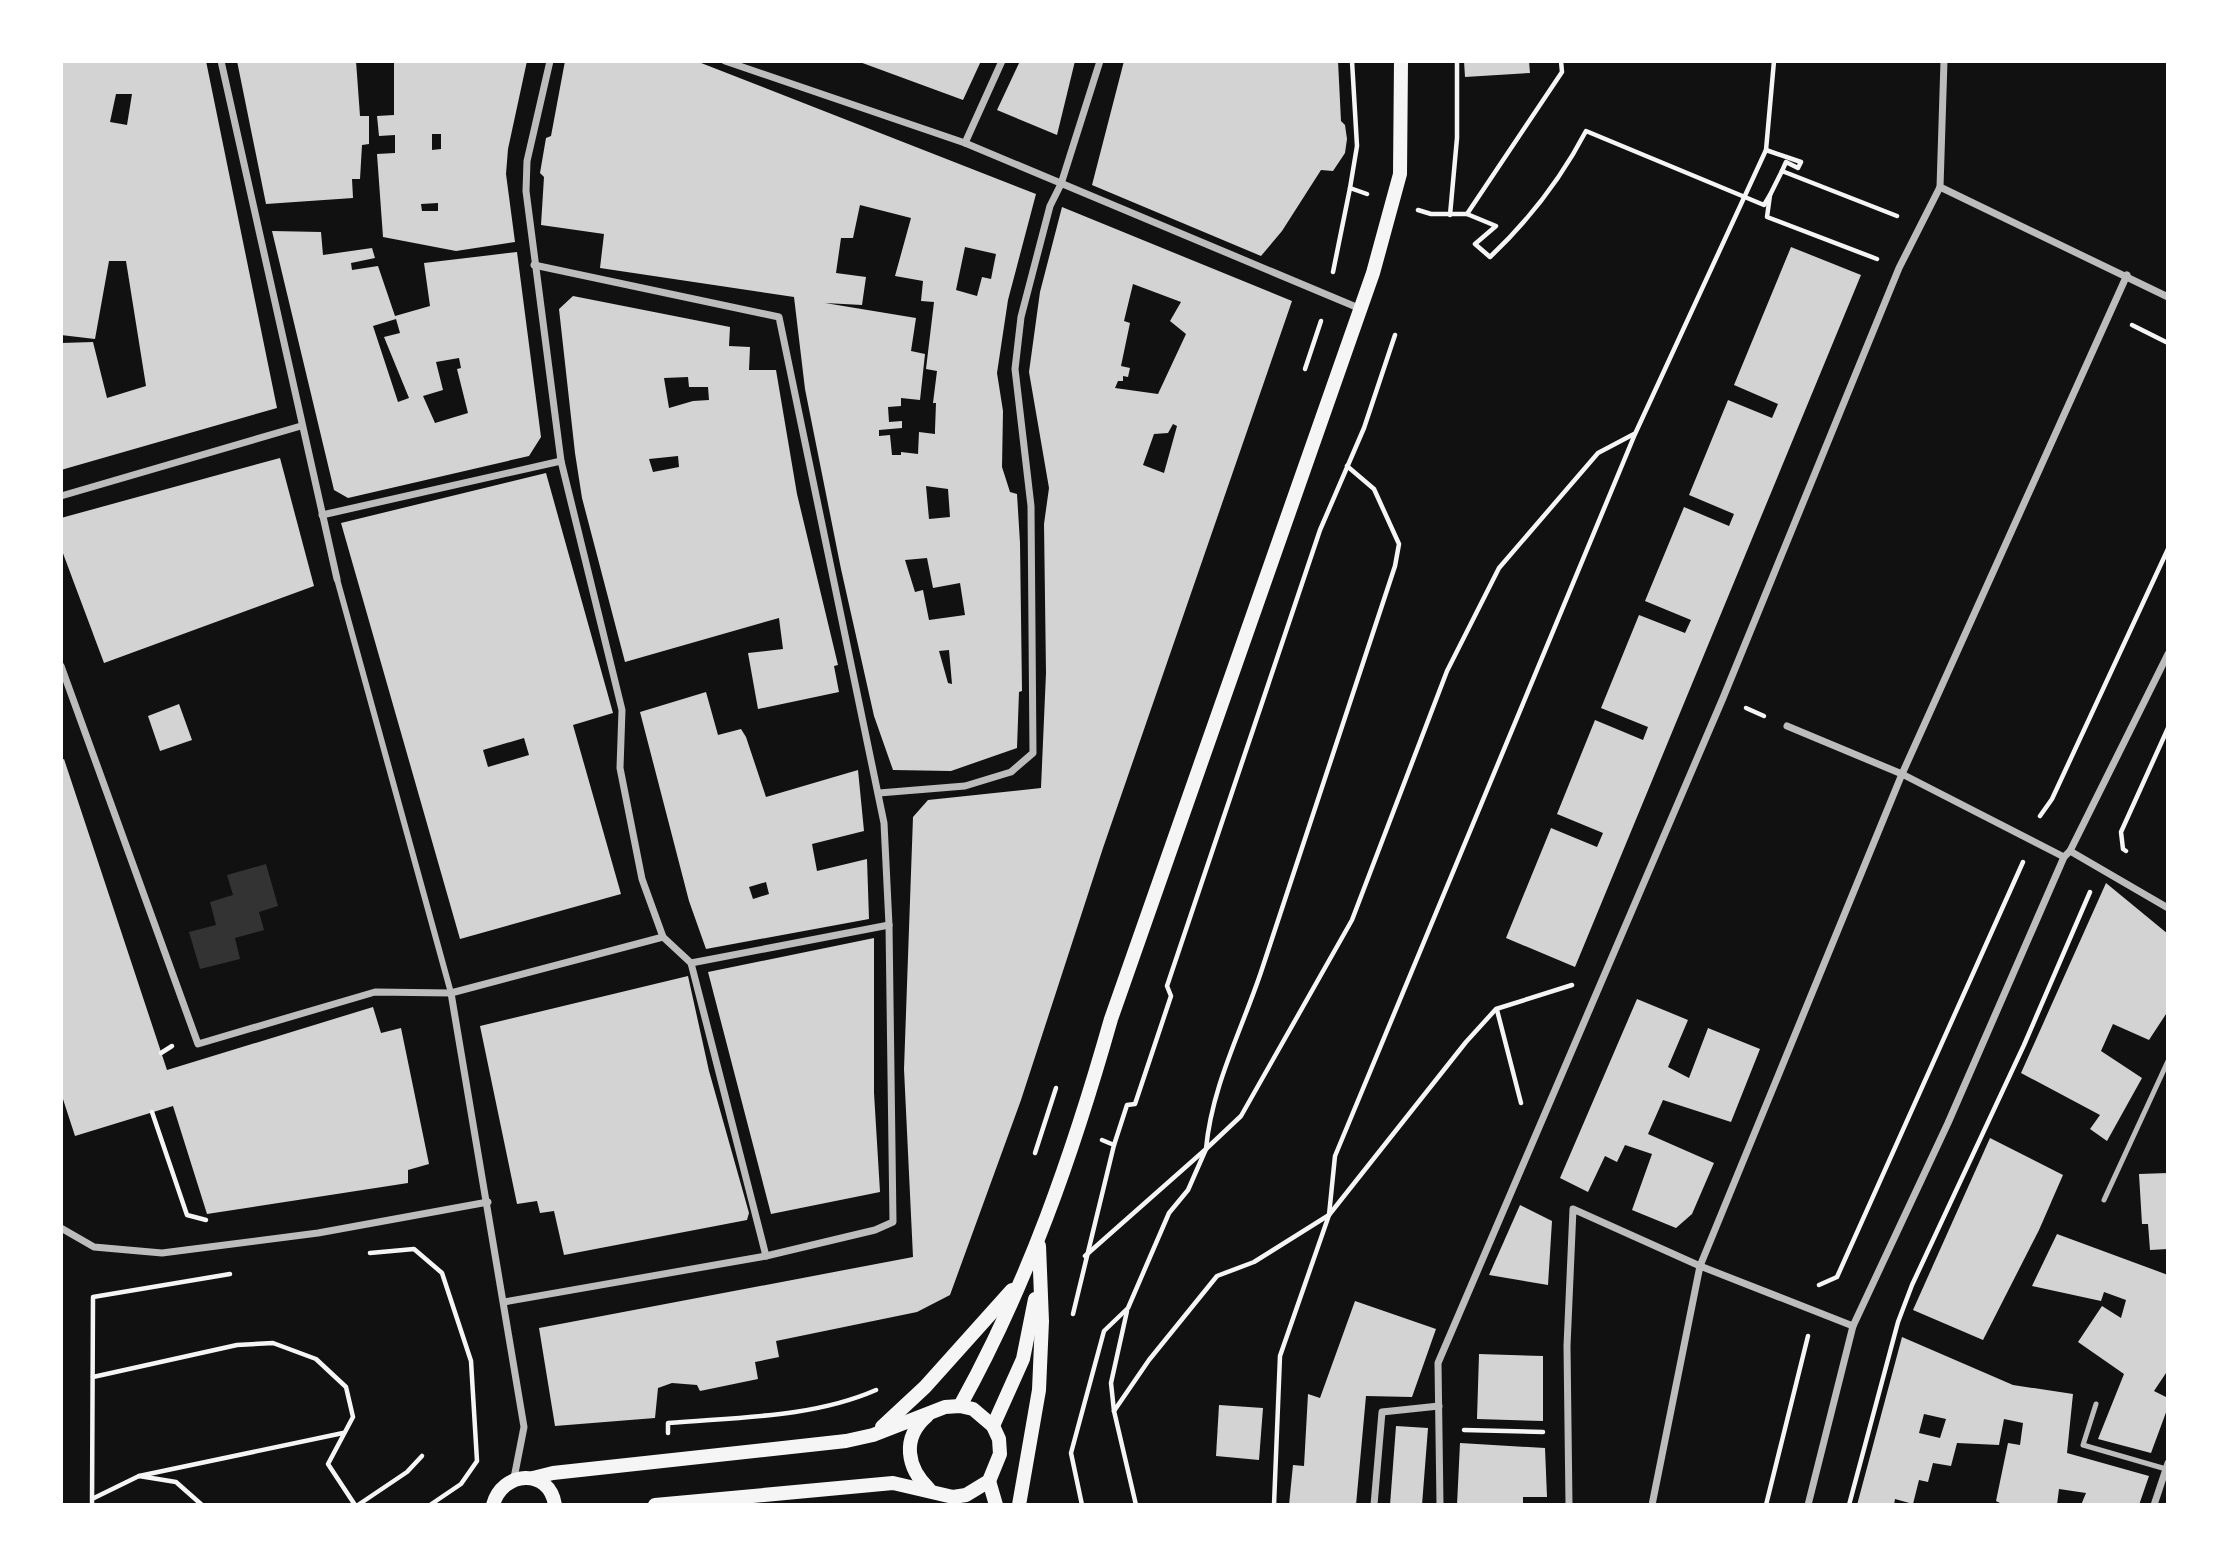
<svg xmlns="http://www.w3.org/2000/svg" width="2229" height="1566" viewBox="0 0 2229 1566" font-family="Raleway,sans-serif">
<rect width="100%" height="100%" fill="#111"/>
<path fill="#333" d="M266 864 278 906 259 912 264 930 235 938 240 959 200 969 189 932 216 925 210 902 233 895 227 875Z"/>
<g fill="#d3d3d3" fill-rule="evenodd">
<path d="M61 61H206L277 408 61 470V343L93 342 107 398 146 386 126 261H109L95 339 61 335ZM116 94H132L127 125 110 122Z"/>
<path d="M237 61H356L360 116H369V144L362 145 360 179H352L353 198 266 204Z"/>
<path d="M394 61H527L508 149 506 174 515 242 456 251 383 237 377 154 395 153V135L379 136 377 116 394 115ZM432 134H441V149L432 150ZM438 203V211H422L421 204Z"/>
<path d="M565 61H696L1036 194 1008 300 997 373 1003 411 1002 467 1010 492 1017 494 1020 543 1022 691 1019 692 1017 748 951 771 893 770 874 716 841 569 805 389 794 297 600 268 604 234 541 225 544 177 540 173 546 138 551 136ZM860 205 911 218 895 276 923 281 921 301 934 302 926 369 937 371 933 403H936L935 430V434L919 432 918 454 901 452V455H892L890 435 879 436V430L902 428V421L889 422 888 407 901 406V398L920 400 925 354 911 351 916 318 825 303 862 305 866 277 836 273 841 238H853ZM965 247 996 254 991 279 982 277 977 296 956 290ZM926 486 948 489 950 517 929 519ZM927 558 933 588 960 583 965 615 929 620 923 590 915 592 905 560ZM949 650 952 684 948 683 939 651Z"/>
<path d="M857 61H981L963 100Z"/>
<path d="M1020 61H1075L1057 135 997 110Z"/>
<path d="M1124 61H1338L1341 121 1345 125 1347 139 1345 153 1333 171 1321 170 1282 231 1261 256 1092 185Z"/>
<path d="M1464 61H1529L1530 73 1465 77Z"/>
<path d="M1062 207 1292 301 1103 848 1021 1100 950 1295 917 1312 776 1341 779 1357 755 1362 758 1379 700 1391 697 1385 672 1383 658 1388 655 1418 555 1426 539 1328 913 1257 904 1069 913 817 928 800 1041 788 1046 673 1044 524 1049 488 1029 372 1040 292ZM1133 284 1181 302 1170 321 1186 334 1158 394 1115 388 1118 381H1123V376L1128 377 1130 368 1121 366 1130 323 1124 321ZM1173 424 1177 426 1164 473 1143 465 1154 434 1168 433Z"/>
<path d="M272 231 321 232 323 255 372 248 375 258 351 263 352 270 378 266 395 316 430 306 424 263 517 252 541 437 529 456 348 498 334 490ZM396 319 400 333 384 337 409 398 398 402 373 326ZM459 358 461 368 457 369 468 413 435 423 423 396 443 390 436 362Z"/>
<path d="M1791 247 1861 275 1575 967 1506 938 1551 828 1597 847 1603 833 1557 814 1595 720 1643 740 1648 727 1601 708 1639 615 1685 633 1691 620 1645 601 1684 507 1729 526 1734 514 1689 495 1728 400 1772 418 1778 404 1734 385Z"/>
<path d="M573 296 730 327 729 346 750 347 749 370H776L797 494 838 665 834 666 839 692 758 709 748 653 783 649 779 618 625 662 582 498 575 453 559 309ZM688 377 689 387H708L709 400 693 401 669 408 664 378ZM678 456 679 467 653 472 649 459Z"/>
<path d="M280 458 314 586 104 663 61 548V518Z"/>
<path d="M546 473 613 713 573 725 621 894 460 939 341 523ZM524 738 529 755 488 767 483 750Z"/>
<path d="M706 692 718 735 741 729 746 737 766 797 858 770 864 831 812 844 817 871 867 859 869 919 706 949 689 901 640 712ZM766 882 769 894 753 899 749 887Z"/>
<path d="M179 704 192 740 160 751 148 716Z"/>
<path d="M64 759 167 1070 373 1007 381 1033 401 1028 429 1164 408 1170V1183L207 1214 173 1106 75 1136 61 1093V760Z"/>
<path d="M2106 883 2168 934V1011L2149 1040 2113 1024 2101 1051 2142 1078 2107 1141 2090 1129 2100 1115 2021 1073Z"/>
<path d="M874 938V1093L880 1192 771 1214 708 972Z"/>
<path d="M688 976 709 1071 749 1213 747 1220 564 1255 554 1211 540 1213 537 1201 517 1204 480 1026Z"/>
<path d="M1637 999 1688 1020 1668 1067 1689 1078 1708 1028 1760 1049 1731 1122 1663 1100 1648 1134 1714 1163 1692 1214 1676 1228 1632 1210 1652 1154 1625 1145 1617 1162 1605 1156 1588 1192 1560 1178Z"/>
<path d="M1990 1138 2063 1175 2039 1230 1983 1340 1913 1310Z"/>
<path d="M2168 1173V1249L2150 1250 2148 1224H2142L2139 1174Z"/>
<path d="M1520 1205 1552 1221 1548 1285 1489 1275Z"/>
<path d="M2057 1234 2168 1275V1370L2154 1391 2168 1398V1407L2151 1453 2098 1439 2124 1374 2078 1342 2102 1306 2121 1318 2126 1300 2104 1292 2101 1301 2032 1286Z"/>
<path d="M1355 1301 1436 1329 1412 1397 1366 1396 1356 1505H1289L1293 1465 1304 1466 1308 1394 1320 1398Z"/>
<path d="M1902 1337 2013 1385 2073 1394 2067 1453 2149 1476 2139 1505H2081L2086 1493 2059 1489 2057 1505H2004L1996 1501 2008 1443 2020 1445 2023 1423 2004 1419 1999 1445 1957 1443 1951 1466 1933 1463 1928 1482 1919 1480 1913 1504 1895 1499 1894 1505H1857ZM1924 1414 1946 1419 1940 1438 1919 1433Z"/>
<path d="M1479 1354 1543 1356V1421L1477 1419Z"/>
<path d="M1219 1405 1263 1408 1259 1460 1216 1456Z"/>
<path d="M1396 1426 1428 1428 1422 1505H1390Z"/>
<path d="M1460 1443 1545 1448 1547 1497H1523V1505H1457Z"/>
</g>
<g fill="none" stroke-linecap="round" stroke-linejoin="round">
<g stroke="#f5f5f5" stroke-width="4.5">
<path d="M1766 150 1801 162 1798 168 1786 162 1782 171"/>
<path d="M1350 188 1357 146 1352 61"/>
<path d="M1418 210 1431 214H1467L1496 226 1475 244 1490 257C1529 220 1561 179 1586 131L1764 205 1770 195"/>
<path d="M1467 214 1562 72 1561 61"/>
<path d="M1450 215 1457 138V61"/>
<path d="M1877 259 1767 217 1770 195 1782 171 1897 216"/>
<path d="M1333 272 1350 188 1367 194"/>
<path d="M2132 325 2168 343"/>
<path d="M1305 369 1321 321"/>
<path d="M1746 708 1764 716"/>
<path d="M2040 816 2052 799 2168 549"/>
<path d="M2126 851 2123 849 2121 832 2168 728"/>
<path d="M1497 1010 1521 1103"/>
<path d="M161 1053 172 1046"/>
<path d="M152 1112 187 1215 206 1220"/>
<path d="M1114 1145 1127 1105 1135 1104 1171 996 1167 986 1320 530 1364 428 1395 335"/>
<path d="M1035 1153 1056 1088"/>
<path d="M370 1253 414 1249 442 1273 471 1361 477 1461 461 1484 430 1505"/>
<path d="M1085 1256 1206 1149C1212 1084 1243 1028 1263 966 1307 833 1351 700 1395 566L1399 544 1374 489 1347 466"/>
<path d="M1819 1285 1837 1277 2023 862"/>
<path d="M1127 1311 1111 1383 1114 1411 1136 1505"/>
<path d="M1073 1314 1114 1145 1102 1140"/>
<path d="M93 1377 237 1345 273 1343 316 1359 346 1387 353 1417 328 1464 355 1505"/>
<path d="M1114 1411 1149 1360 1217 1276 1254 1262 1329 1215 1466 1042 1496 1009 1572 985"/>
<path d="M1464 1430 1543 1432"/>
<path d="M668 1433V1423C737 1417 812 1418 876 1390"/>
<path d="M139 1476 343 1433"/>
<path d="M94 1498 139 1476 176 1482 202 1505"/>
<path d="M92 1505 93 1297 230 1274"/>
<path d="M358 1505 407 1472 422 1456"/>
<path d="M1082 1505 1071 1453 1104 1331 1128 1308 1169 1213 1188 1190 1206 1149 1241 1116 1352 920 1447 671 1499 568 1598 453 1634 434"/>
<path d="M1274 1505 1280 1356 1329 1215 1335 1156 1635 434 1766 150 1774 61"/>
<path d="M1766 1505 1808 1336"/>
<path d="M1849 1505 1898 1322 1912 1285 2024 1045 2090 892"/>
</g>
<g stroke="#bcbcbc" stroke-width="5">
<path d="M2104 1200 2168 1061"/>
<path d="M2096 1404 2083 1445 2166 1469"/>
</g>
<path stroke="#bcbcbc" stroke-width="6" d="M337 579 451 993"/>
<g stroke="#bcbcbc" stroke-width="7">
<path d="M221 61 337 579"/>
<path d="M550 61 527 161 526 191 561 461 622 710 620 768 642 879 663 937 691 963 766 1256"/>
<path d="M725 61 965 143 1361 309"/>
<path d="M1944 61 1940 187 2168 297"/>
<path d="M965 143 1002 61"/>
<path d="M61 496 301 426"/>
<path d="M322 515 561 461"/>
<path d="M61 666 198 1044 375 992 451 993 663 937"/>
<path d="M1787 726 1902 774 2064 857"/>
<path d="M879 793 965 786 1011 772 1033 753 1031 506 1015 369 1021 317 1050 206 1061 184 1100 61"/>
<path d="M2070 851 2168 908"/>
<path d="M691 963 889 925"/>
<path d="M451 993 524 1427 514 1478"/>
<path d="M61 1228 94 1247 162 1253 318 1233 488 1202"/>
<path d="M504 1302 766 1256 875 1230 893 1222 889 925 884 823 779 317 534 265"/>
<path d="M1374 1505 1382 1412 1439 1406"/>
<path d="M1440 1505 1438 1363 1723 698 1899 268 1940 187"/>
<path d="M1569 1505 1567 1346 1573 1209 1700 1266 1853 1326"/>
<path d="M1652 1505 1700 1266 1902 774 2127 275"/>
<path d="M1808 1505 1853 1326 1948 1123 2064 857 2070 851 2168 654"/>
<path d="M2154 1505 2168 1463"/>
</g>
<g stroke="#f5f5f5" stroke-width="14">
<path d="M960 1406C1028 1283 1073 1153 1111 1019L1373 273 1400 174 1401 61"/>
<path d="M927 1416C901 1438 907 1468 929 1489"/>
<path d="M993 1426 1023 1359 1035 1299"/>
<path d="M882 1427 925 1387 1012 1290"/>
<path d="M533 1478 553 1473 846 1441 873 1435 945 1407 960 1406 973 1409 993 1426 999 1439 1000 1454 989 1481 966 1495 953 1497 893 1483 655 1505"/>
<path d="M989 1481 996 1505"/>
<path d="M493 1505C502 1471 549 1467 555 1505"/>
<path d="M1019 1505 1039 1390 1042 1321 1039 1246"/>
</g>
</g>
<rect width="2229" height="1566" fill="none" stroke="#ffffff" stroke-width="126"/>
</svg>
